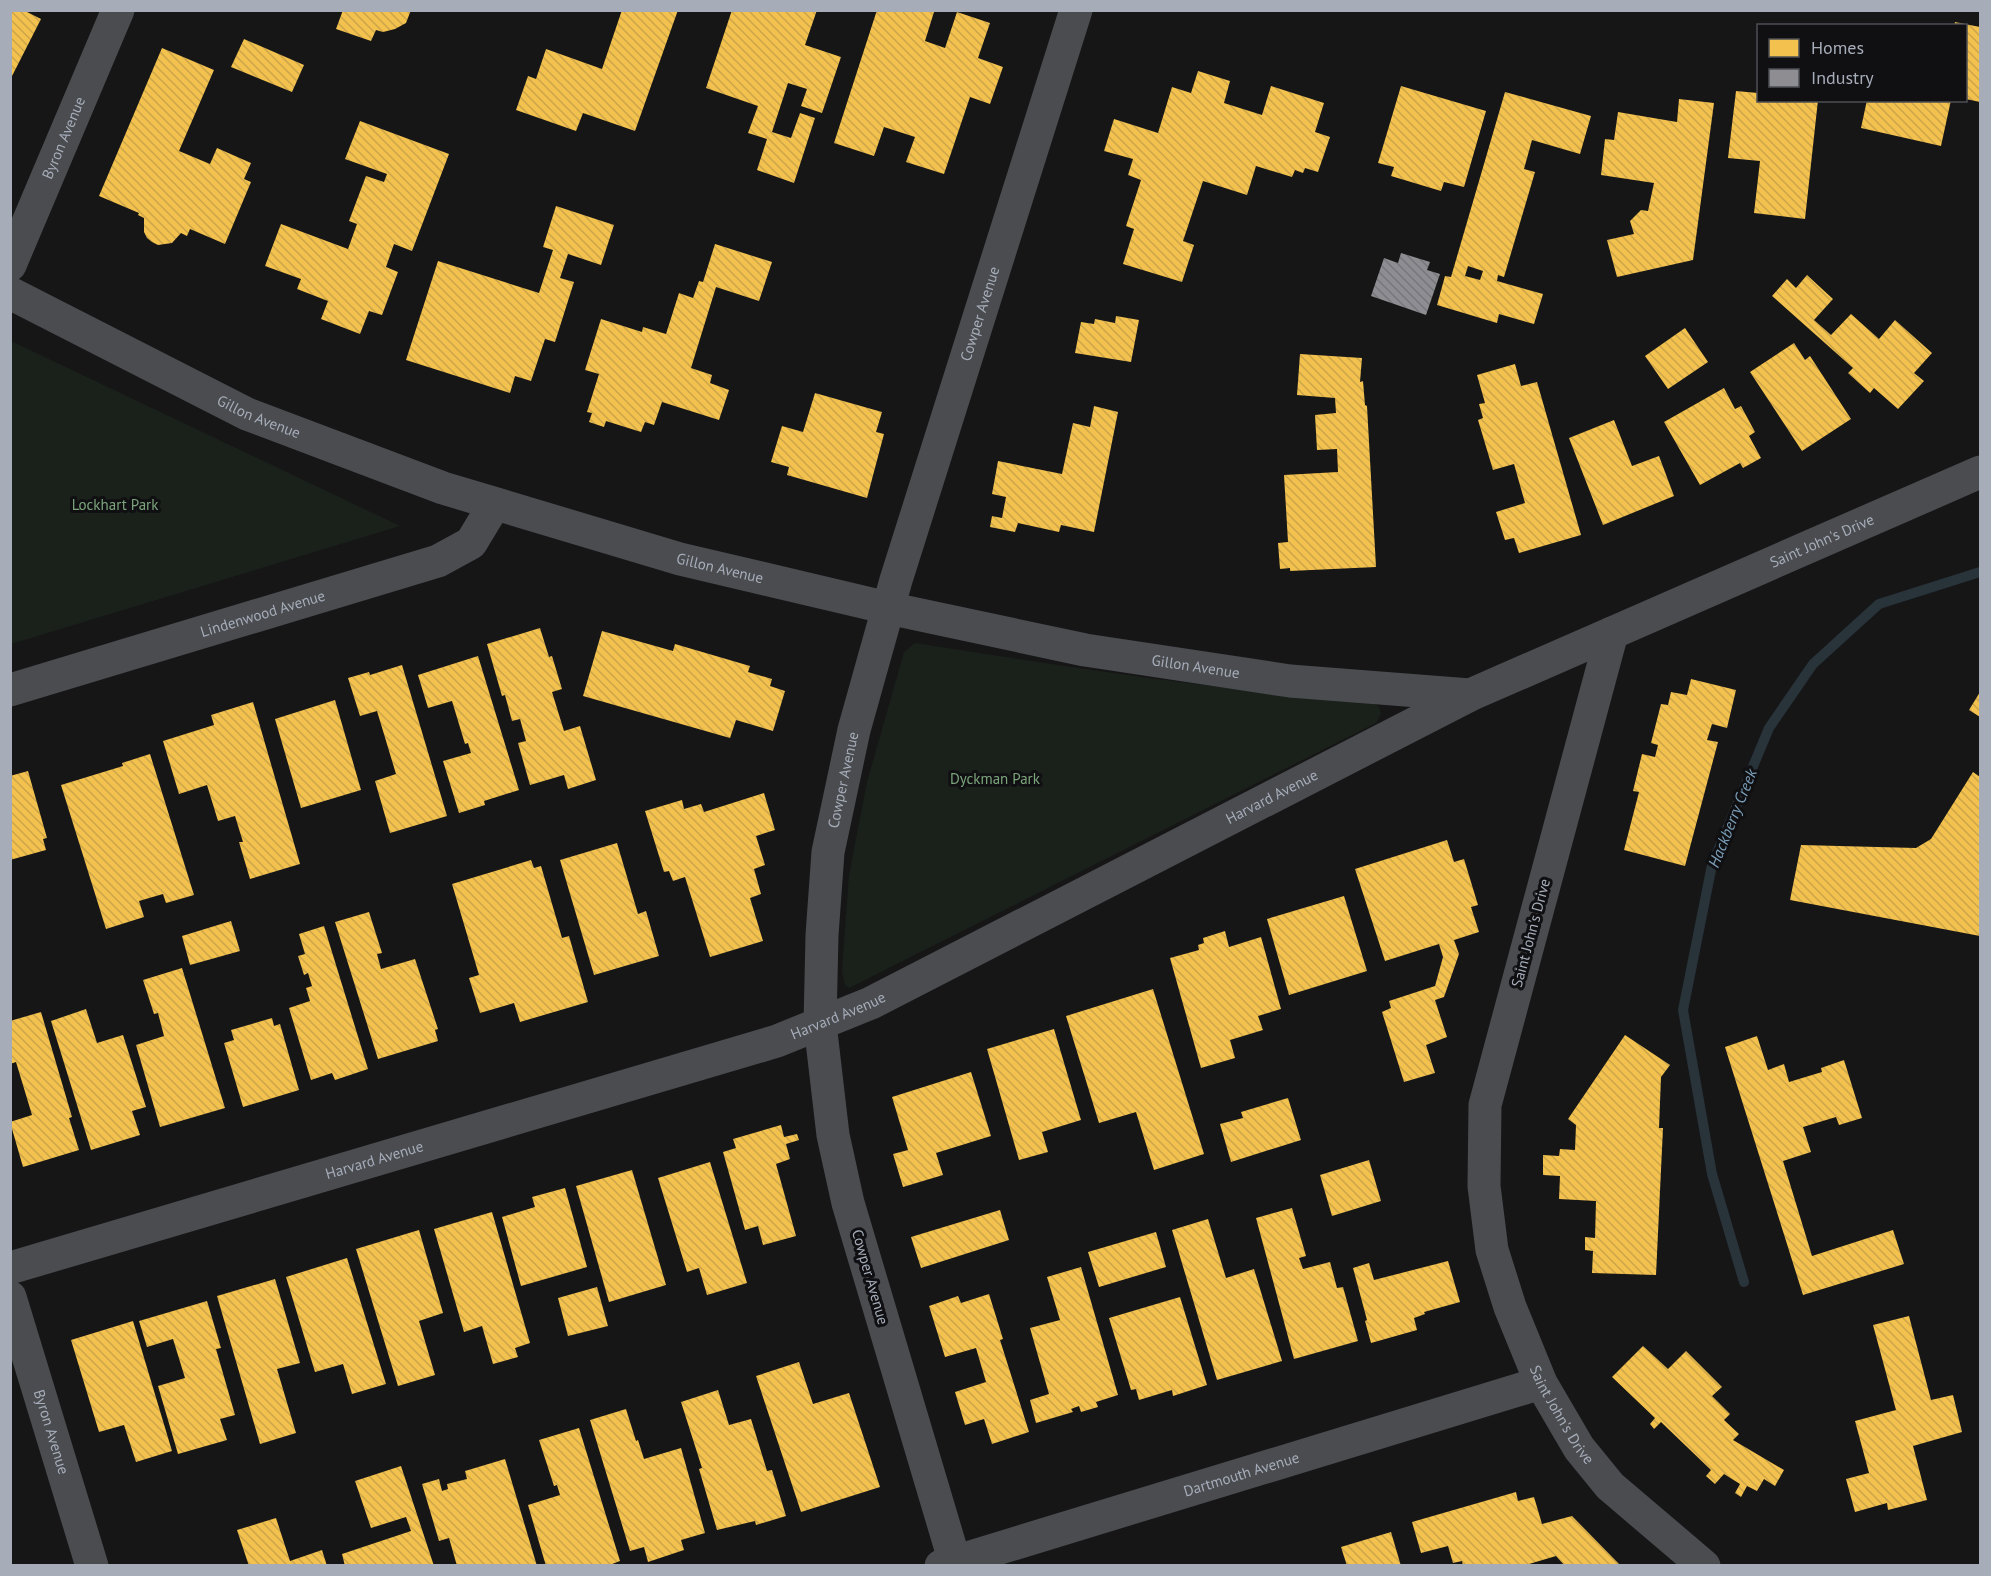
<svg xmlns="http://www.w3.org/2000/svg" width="1991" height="1576" viewBox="0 0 1991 1576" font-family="'PT Sans',sans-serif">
<defs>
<pattern id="homes-back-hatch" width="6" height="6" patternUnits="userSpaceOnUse" patternTransform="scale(1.5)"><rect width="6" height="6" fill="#f2c14e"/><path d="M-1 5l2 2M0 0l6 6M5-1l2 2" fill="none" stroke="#cca54a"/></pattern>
<pattern id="industry-back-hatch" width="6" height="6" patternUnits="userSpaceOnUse" patternTransform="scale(1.5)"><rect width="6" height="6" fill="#8d8d92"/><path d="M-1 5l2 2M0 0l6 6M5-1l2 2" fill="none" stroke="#76777c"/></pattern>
</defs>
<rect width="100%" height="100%" fill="#161617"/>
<g fill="#1a211b">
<path d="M13 342 400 526 11 644 10 349Z"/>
<path d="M915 643C1067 667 1219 690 1373 703L1379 707 1381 714 1376 723 849 988 845 985 842 972 849 875 867 782 904 652Z"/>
</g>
<g fill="url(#homes-back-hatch)" fill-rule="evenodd">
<path d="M11 10H23L41 19 10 80Z"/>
<path d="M343 10H411L406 23 395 29 383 32 376 30 371 41 336 29Z"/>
<path d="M622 10H678L635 131 583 113 576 131 516 110 528 76 536 79 546 49 602 69Z"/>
<path d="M732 10H817L805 45 841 57 822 113 801 106 807 89 788 83 772 132 791 138 800 113 815 118 794 183 757 170 767 139 748 133 758 106 706 88Z"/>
<path d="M877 10H928L934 12 925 41 945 48 957 12 990 23 978 58 1003 67 990 104 970 97 944 174 906 162 915 137 884 127 874 156 834 143Z"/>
<path d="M1955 22 1980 27V102L1966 99V26H1954Z"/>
<path d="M244 39 304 65 292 92 231 67Z"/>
<path d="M162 48 214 70 179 151 210 164 217 148 251 163 244 179 251 182 225 244 190 229 187 236 181 233 172 243 158 245 152 242 147 238 144 232V218L138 215 139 213 99 196Z"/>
<path d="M1198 71 1230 81 1224 103 1262 115 1271 86 1324 103 1315 132 1330 137 1318 172 1305 168 1303 173 1295 170 1292 177 1256 166 1247 195 1203 181 1183 241 1194 245 1182 282 1123 264 1134 229 1126 226 1141 180 1128 175 1133 159 1104 151 1114 119 1158 133 1172 87 1191 93Z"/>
<path d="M1401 86 1486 111 1464 187 1444 182 1441 191 1391 176 1394 167 1378 163Z"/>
<path d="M1736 91 1758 93V100H1818L1805 219 1754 213 1760 161 1728 158Z"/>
<path d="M1505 92 1591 116 1580 154 1532 140 1524 169 1535 172 1504 277 1498 275 1497 281 1543 294 1534 324 1499 314 1497 323 1437 305 1445 276 1451 277ZM1468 266 1483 271 1480 280 1465 276Z"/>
<path d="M1679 99 1714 103 1693 260 1617 277 1607 240 1634 234 1630 221 1641 210 1648 211 1654 183 1601 175 1605 139 1614 140 1618 112 1677 122Z"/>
<path d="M1867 100H1951L1941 146 1861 128Z"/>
<path d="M360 121 449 154 412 251 394 244 386 267 398 272 382 315 369 311 360 334 321 319 328 301 297 289 301 279 265 266 281 224 348 249 357 224 349 221 366 176 384 182 387 174 345 159Z"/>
<path d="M556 206 614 225 601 265 568 254 560 278 574 282 555 342 545 339 531 381 515 376 510 393 406 360 438 261 539 293 553 250 543 247Z"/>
<path d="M715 244 772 262 759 301 716 287 691 368 712 375 710 383 729 390 719 420 662 402 654 425 645 422 641 432 606 421 604 427 589 422 592 413 587 412 599 374 585 370 601 319 642 332 643 327 666 334 679 293 693 298 699 281 703 282Z"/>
<path d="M1807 275 1833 299 1814 320 1831 335 1851 314 1879 339 1895 320 1932 353 1914 373 1924 381 1898 409 1874 388 1870 393 1848 373 1853 368 1772 296 1787 279 1796 288Z"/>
<path d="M1116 316 1139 320 1131 362 1075 353 1081 322 1094 324 1095 319 1115 323Z"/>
<path d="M1685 328 1708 362 1668 389 1645 356Z"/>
<path d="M1794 343 1805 360 1810 356 1851 419 1802 451 1750 372Z"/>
<path d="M1300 354 1362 358 1360 382 1363 381 1365 405 1367 406 1376 567 1290 571V568L1280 569 1278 543 1288 542 1284 475 1338 472 1337 449 1317 450 1315 415 1336 413 1335 398 1297 395Z"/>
<path d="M1515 364 1521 386 1537 382 1581 535 1519 553 1514 538 1505 540 1496 512 1525 503 1514 464 1493 470 1478 420 1483 418 1479 404 1485 403 1477 375Z"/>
<path d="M1724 388 1735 409 1741 406 1755 432 1749 436 1761 458 1743 468 1740 463 1700 485 1664 422Z"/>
<path d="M815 393 882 412 876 432 884 434 867 498 787 475 789 467 771 462 782 426 803 432Z"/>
<path d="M1094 406 1118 412 1094 532 1061 525 1059 532 1018 523 1015 532 990 527 992 516 1002 518 1006 497 992 494 998 461 1062 474 1073 423 1090 427Z"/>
<path d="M1614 420 1632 466 1659 456 1674 496 1603 525 1569 438Z"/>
<path d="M540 628 549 657 552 656 562 689 552 692 564 731 580 726 596 780 568 789 564 775 530 785 518 743 526 741 520 719 512 721 505 695 502 696 487 644Z"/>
<path d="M602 631 673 651 675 644 750 666 748 672 772 679 770 686 785 691 773 731 736 720 730 738 583 696Z"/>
<path d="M478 656 519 790 484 801 485 805 459 813 443 761 471 753 468 743 465 744 452 701 428 708 418 675Z"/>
<path d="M402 665 447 816 390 833 375 781 396 774 377 711 360 716 348 678 369 672 370 675Z"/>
<path d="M1691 679 1736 690 1727 728 1712 724 1707 740 1718 742 1685 866 1624 850 1639 792 1633 791 1642 754 1655 757 1658 745 1651 743 1661 704 1668 705 1671 692 1687 695Z"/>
<path d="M1980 692V717L1969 710Z"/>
<path d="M335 700 361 790 301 808 275 719Z"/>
<path d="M253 702 300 864 250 879 239 842H243L235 816 218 821 207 785 179 794 163 741 214 725 211 715Z"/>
<path d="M150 754 194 895 166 903 163 894 139 901 144 917 106 929 61 785 123 766 122 763Z"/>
<path d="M28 771 47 838 43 839 46 850 10 860V776Z"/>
<path d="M1973 772 1980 777V936L1790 900 1801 845 1916 848 1931 839Z"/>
<path d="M764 793 775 830 756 836 765 865 754 869 761 894 750 898 763 941 710 957 685 877 673 881 669 871 664 872 645 811 682 800 684 809 701 804 704 812Z"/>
<path d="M1447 840 1454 862 1464 859 1478 905 1471 907 1479 932 1454 940 1459 954 1444 997 1435 1000 1447 1037 1426 1045 1435 1073 1404 1082 1382 1012 1391 1008 1389 1001 1435 986 1443 957 1439 944 1385 961 1355 869Z"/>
<path d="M617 843 638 914 646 911 659 956 594 975 560 860Z"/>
<path d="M531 860 534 868 541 866 562 938 569 936 588 1002 520 1022 514 1003 480 1013 469 978 479 975 452 884Z"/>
<path d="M1344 896 1367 971 1289 995 1267 919Z"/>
<path d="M369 912 382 953 377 954 381 969 415 959 438 1029 435 1030 438 1041 378 1059 335 922Z"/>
<path d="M231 921 240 951 190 965 182 936Z"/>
<path d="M324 926 368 1069 335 1080 332 1073 311 1080 289 1008 310 1001 306 988 312 986 308 973 304 975 298 956 305 954 299 934Z"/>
<path d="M1225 931 1229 947 1261 937 1281 1009 1258 1016 1263 1030 1230 1040 1235 1058 1201 1068 1170 958 1199 950 1198 945 1204 943 1203 938Z"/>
<path d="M182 968 225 1108 160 1127 136 1045 164 1036 158 1013 154 1014 143 980Z"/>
<path d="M1153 989 1204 1154 1154 1170 1136 1112 1099 1123 1066 1016Z"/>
<path d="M86 1009 97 1043 123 1035 146 1107 132 1111 140 1135 91 1150 51 1021Z"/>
<path d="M41 1012 72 1117 69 1118 79 1150 23 1167 10 1122 32 1115 16 1062 10 1064V1021Z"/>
<path d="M272 1018 274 1026 280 1024 299 1090 243 1107 224 1043 234 1040 231 1030Z"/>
<path d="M1054 1029 1081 1120 1042 1132 1048 1152 1019 1160 987 1049Z"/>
<path d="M1625 1035 1670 1065 1661 1077 1659 1128H1663L1656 1275 1592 1273 1593 1251 1585 1250V1237L1595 1238 1596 1201 1559 1199 1560 1176 1543 1175V1155L1559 1156 1560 1149 1575 1150 1576 1125 1568 1119Z"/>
<path d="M1757 1036 1768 1070 1784 1064 1789 1082 1822 1072 1821 1068 1844 1060 1862 1118 1839 1125 1836 1117 1803 1127 1811 1152 1783 1161 1812 1256 1893 1230 1904 1264 1803 1295 1725 1047Z"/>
<path d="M971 1072 991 1136 936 1153 943 1175 903 1187 893 1154 908 1150 892 1097Z"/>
<path d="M1288 1098 1301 1140 1231 1162 1220 1124 1243 1118 1241 1112Z"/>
<path d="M781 1125 784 1137 797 1134 799 1140 786 1144 790 1159 776 1164 796 1236 763 1245 758 1226 745 1230 723 1152 736 1148 733 1139Z"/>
<path d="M1369 1160 1381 1201 1332 1216 1320 1175Z"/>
<path d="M710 1162 747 1283 707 1295 699 1268 687 1272 658 1178Z"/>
<path d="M632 1170 666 1285 609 1302 576 1186Z"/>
<path d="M565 1188 587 1267 521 1286 502 1217 535 1207 532 1197Z"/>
<path d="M1292 1208 1306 1256 1299 1258 1303 1269 1330 1262 1337 1288 1343 1287 1358 1341 1294 1359 1256 1218Z"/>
<path d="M1000 1210 1009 1240 921 1268 911 1237Z"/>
<path d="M492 1212 530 1343 515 1348 518 1357 493 1364 482 1326 464 1332 434 1229Z"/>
<path d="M1208 1219 1226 1278 1254 1269 1282 1361 1217 1380 1172 1230Z"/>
<path d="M419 1230 443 1313 419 1321 435 1375 398 1386 356 1249Z"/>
<path d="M1156 1232 1166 1267 1099 1287 1088 1252Z"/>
<path d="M347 1258 386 1384 352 1394 343 1364 315 1372 286 1277Z"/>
<path d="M1448 1261 1460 1302 1424 1312 1425 1314 1414 1318 1417 1330 1371 1343 1365 1321 1367 1320 1353 1268 1369 1263 1374 1280Z"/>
<path d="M1081 1267 1118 1395 1096 1402 1098 1407 1081 1412 1079 1406 1071 1409 1073 1412 1036 1423 1030 1400 1049 1394 1030 1328 1060 1320 1047 1277Z"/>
<path d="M275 1279 300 1363 277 1369 296 1433 260 1444 217 1296Z"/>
<path d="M597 1287 608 1326 568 1336 558 1298Z"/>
<path d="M989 1294 1003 1339 1000 1340 1029 1432 992 1444 984 1419 965 1425 955 1392 986 1382 976 1348 945 1357 929 1306 958 1296 961 1303Z"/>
<path d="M1180 1297 1207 1385 1173 1396 1172 1390 1139 1400 1136 1389 1131 1390 1109 1318Z"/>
<path d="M207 1301 221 1348 216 1349 235 1415 220 1419 227 1440 178 1454 158 1386 185 1378 173 1339 147 1347 139 1321Z"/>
<path d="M1909 1316 1931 1400 1953 1395 1962 1432 1913 1446 1927 1500 1888 1510 1887 1503 1855 1512 1846 1479 1869 1473 1855 1421 1896 1410 1873 1325Z"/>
<path d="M133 1321 172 1451 136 1462 124 1425 99 1432 71 1340Z"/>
<path d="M1643 1346 1668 1369 1686 1351 1722 1387 1712 1396 1730 1414 1724 1420 1739 1434 1733 1440 1784 1470 1775 1486 1764 1479 1757 1491 1747 1486 1741 1497 1735 1493 1740 1484 1724 1474 1715 1484 1706 1476 1711 1470 1661 1422 1654 1429 1650 1424 1655 1418 1612 1377Z"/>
<path d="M799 1362 813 1404 849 1393 880 1487 801 1512 756 1376Z"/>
<path d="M718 1390 729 1425 751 1419 767 1471 772 1470 786 1516 756 1525 755 1521 717 1530 699 1469 702 1468 681 1402Z"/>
<path d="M626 1409 636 1441 638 1440 644 1459 681 1448 705 1533 681 1540 684 1550 648 1562 644 1547 630 1551 590 1420Z"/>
<path d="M579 1428 620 1561 607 1566H546L528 1505 560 1495 557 1485 554 1486 539 1440Z"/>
<path d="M505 1459 537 1566H457L449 1538 439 1541 422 1484 439 1479 442 1491 448 1489 447 1484 467 1479 465 1471Z"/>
<path d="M401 1466 434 1566H345L342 1554 411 1531 406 1517 371 1528 355 1481Z"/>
<path d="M1516 1492 1518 1501 1534 1497 1542 1524 1572 1516 1621 1566H1565L1556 1556 1522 1566H1463L1462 1561 1453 1563 1448 1546 1421 1553 1412 1522Z"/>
<path d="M276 1518 290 1561 322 1550 327 1566H249L237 1530Z"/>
<path d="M1391 1532 1401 1566H1347L1341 1547Z"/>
</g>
<path fill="url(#industry-back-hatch)" d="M1401 253 1430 262 1427 270 1440 274 1426 315 1371 296 1384 258 1398 263Z"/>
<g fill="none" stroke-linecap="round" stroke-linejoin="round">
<path stroke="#28333a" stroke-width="10" d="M1744 1282 1712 1174 1683 1010 1712 865 1769 728 1813 664 1879 604 1980 572"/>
<g stroke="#4a4c50" stroke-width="33">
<path id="s1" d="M10 265 118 10"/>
<path id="s2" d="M10 293 247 414 443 488 680 559 888 608 1085 650 1290 681 1470 695"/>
<path id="s3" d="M1612 633 1485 1105 1484 1186 1492 1250 1510 1307 1541 1383 1579 1448 1610 1486 1704 1566"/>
<path id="s4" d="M10 690 438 561 471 543 494 505"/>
<path id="s5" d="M10 1268 777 1041 871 1003 1470 695 1980 472"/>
<path id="s6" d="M10 1297 92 1566"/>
<path id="s7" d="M941 1566 1541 1383"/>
<path id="s8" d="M956 1566 848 1203 833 1135 820 1024 822 935 828 852 854 730 896 580 1076 10"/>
</g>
</g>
<g text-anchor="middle" stroke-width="6" stroke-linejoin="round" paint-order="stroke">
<g font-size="15" fill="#a6adb9" stroke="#101013">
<text dy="5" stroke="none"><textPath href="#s1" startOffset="138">Byron Avenue</textPath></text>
<text dy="5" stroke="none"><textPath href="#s8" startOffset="1292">Cowper Avenue</textPath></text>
<text dy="5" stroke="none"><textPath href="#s2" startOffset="278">Gillon Avenue</textPath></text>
<text dy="5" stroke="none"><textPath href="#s5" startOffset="1959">Saint John's Drive</textPath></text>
<text dy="5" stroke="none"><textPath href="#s2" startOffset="764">Gillon Avenue</textPath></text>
<text dy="5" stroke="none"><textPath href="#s4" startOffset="264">Lindenwood Avenue</textPath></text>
<text dy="5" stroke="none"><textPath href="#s2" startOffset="1250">Gillon Avenue</textPath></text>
<text dy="5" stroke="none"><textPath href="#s8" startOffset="806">Cowper Avenue</textPath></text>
<text dy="5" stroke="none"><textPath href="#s5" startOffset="1352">Harvard Avenue</textPath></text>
<text transform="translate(1531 933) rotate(-75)" y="5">Saint John's Drive</text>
<text dy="5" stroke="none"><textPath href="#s5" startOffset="866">Harvard Avenue</textPath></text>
<text dy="5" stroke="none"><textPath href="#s5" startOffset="380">Harvard Avenue</textPath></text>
<text transform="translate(870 1277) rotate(74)" y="5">Cowper Avenue</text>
<text dy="5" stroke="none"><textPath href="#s3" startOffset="814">Saint John's Drive</textPath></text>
<text dy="5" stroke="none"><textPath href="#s6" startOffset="141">Byron Avenue</textPath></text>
<text dy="5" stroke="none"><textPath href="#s7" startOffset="314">Dartmouth Avenue</textPath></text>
</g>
<g font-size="15" fill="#7ca57c" stroke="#101013">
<text x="115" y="510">Lockhart Park</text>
<text x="995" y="784">Dyckman Park</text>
</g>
<g font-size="16" font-style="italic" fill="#7a9eb7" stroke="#101013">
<text transform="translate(1732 818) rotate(-68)" y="6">Hackberry Creek</text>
</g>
</g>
<rect width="1991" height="1576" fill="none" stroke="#a6adb9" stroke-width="24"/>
<rect x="1757" y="24" width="210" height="78" fill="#101013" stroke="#4c4f55" stroke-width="1.5"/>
<rect x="1769" y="39" width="30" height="18" fill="#f2c14e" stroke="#4c4f55" stroke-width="1.5"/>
<text x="1811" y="54" font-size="18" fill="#a6adb9">Homes</text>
<rect x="1769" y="69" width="30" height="18" fill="#8d8d92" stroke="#4c4f55" stroke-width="1.5"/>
<text x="1811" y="84" font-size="18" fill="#a6adb9">Industry</text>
</svg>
